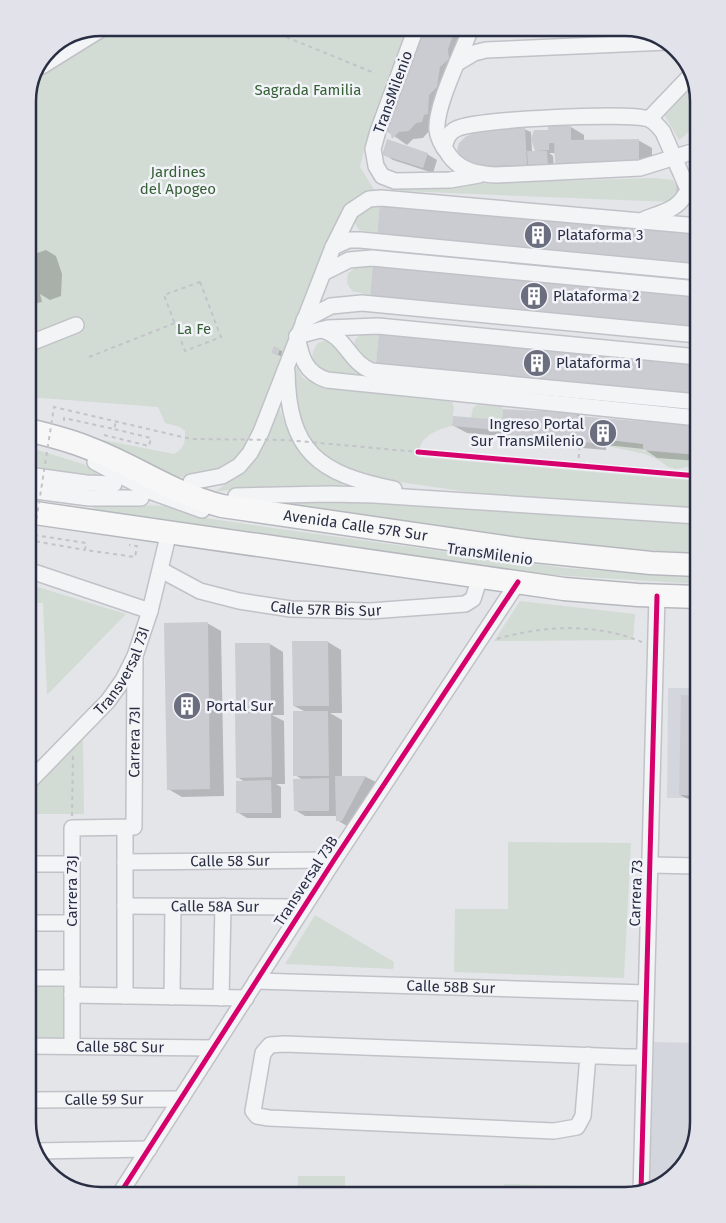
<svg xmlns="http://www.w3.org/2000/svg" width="726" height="1223" viewBox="0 0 726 1223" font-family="'Fira Sans',sans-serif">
<rect width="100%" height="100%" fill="#e4e5e9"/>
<g fill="#d4d6de">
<path d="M691 641H698V798H667L668 688H690Z"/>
<path d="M654 1042 698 1043V1122L686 1162 663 1182H650Z"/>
</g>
<g fill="#d2dcd4">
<path d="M102 28H408L365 146 360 167 375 191 359 195 346 209 334 228 307 290 256 429C253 436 250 444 246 450 227 473 193 483 165 474 143 468 110 448 88 437L174 454C185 448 185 442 185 431L180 427 165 423 158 407 28 397V97L49 49Z"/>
<path d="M694 83C699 105 700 126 679 140L665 116Z"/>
<path d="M653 178 673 180C679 188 677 194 671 202L400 191V186Z"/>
<path d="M380 205 377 234 359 230 354 222 358 208Z"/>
<path d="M359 265 373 266 370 295 352 291 347 283 348 273Z"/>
<path d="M379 333 376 362 366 361 353 350 355 340 361 334Z"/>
<path d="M327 340 337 345 380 379 324 372C311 363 309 355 318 343Z"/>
<path d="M297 366 302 377 317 386 452 402 454 407 452 426C434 430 419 437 418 457L698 481V509L496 496 358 476 333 463 312 446 299 426 291 384Z"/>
<path d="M277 400C289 441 301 463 342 482V487L323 485 216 491 241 472Z"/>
<path d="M477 405 503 406 502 420 471 418 473 408Z"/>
<path d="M593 438 643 444V451L698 455V472L688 467 676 469 668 467 660 461 645 454 593 443Z"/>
<path d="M28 447 83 464 103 475 78 476 28 469Z"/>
<path d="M240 500H328L698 521V553L582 547Z"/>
<path d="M133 505 167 506 206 518 280 529 565 568 698 578V584L552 575 93 510V506Z"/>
<path d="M28 584 126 614 47 695 43 603H28Z"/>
<path d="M520 601 635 614 633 640 494 641Z"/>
<path d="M691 641H698V688H690Z"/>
<path d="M83 737 84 814H28V791Z"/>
<path d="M508 842 631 843 624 978 454 972 455 909H508Z"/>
<path d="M315 915 394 962 393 969 285 964Z"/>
<rect x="28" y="983" width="40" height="57"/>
<path d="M298 1176H345V1195H297Z"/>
<path d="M504 1184 625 1187 624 1195H504Z"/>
</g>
<g fill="#0003">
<path d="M423 28H474L436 129 429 131 423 138 413 139 407 145 384 129Z"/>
<path d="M571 127 584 135V141L638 140 652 148V169L570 170 556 163V153H549L553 156 554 168H536L530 165V173L486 171 464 159 524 129 531 132 532 152H540L536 150Z"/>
<path d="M384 154H427L437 160 433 173 393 160Z"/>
<path d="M694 187 697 188V196H680Z"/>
<path d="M381 205 698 234V272Z"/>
<path d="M28 233 34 254 46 250 56 256 62 274 61 296 50 300 40 294 42 302 37 303 28 298V284L31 296H34L28 276V270L33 273 28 258Z"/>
<path d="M698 296V333L385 304Z"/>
<path d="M279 350 282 351 281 356 275 354Z"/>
<path d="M377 362 698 364V400L391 370Z"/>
<path d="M541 411 577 414 583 417 698 427V461L657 458 644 449 606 445V450L522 443 512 437 467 433 454 426 503 422 540 414Z"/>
<path d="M207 623 221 631 224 796 182 797 168 789Z"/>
<path d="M328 642 341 650 342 713H330L342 720V777H366L376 782 352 826H347L337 820V816H305L295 810 303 780 295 775 306 712 294 706Z"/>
<path d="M270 644 283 652 284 715H272L284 721 285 784H276L281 787V818H247L237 812 245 782 237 777 248 714 237 707Z"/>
<path d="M682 696 698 697V802H694L680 795Z"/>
</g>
<g fill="#cbccd1">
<path d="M422 28H460L459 31 452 38 448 49 449 59 440 67 437 87 429 95 428 114 424 115 422 122 416 123 409 131 399 132 392 139 390 132 383 129Z"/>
<path d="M548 126H571V140L639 139V162L555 163 554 143H549V150L535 151 531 139 534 130H548Z"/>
<path d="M525 127 527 165 485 166 472 164 463 160 457 150 459 143 465 137 474 133Z"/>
<path d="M387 139 428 153 423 168 382 155Z"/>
<path d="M527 151H547L548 165H528Z"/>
<rect x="676" y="185" width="19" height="10"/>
<path d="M380 203 698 233V266L377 236Z"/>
<path d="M373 264 698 294V328L370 297Z"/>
<path d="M28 281 33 296 28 297Z"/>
<path d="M379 332 698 362V394L376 363Z"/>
<path d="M274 346 280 349 278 355 271 353Z"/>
<path d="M503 409 577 413V416L698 426V455L643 450V444L593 438V443L507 436 508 431 452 426 453 416 502 420Z"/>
<path d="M208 622 210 789 167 790 164 623Z"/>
<path d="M292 641H328L329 706H293Z"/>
<path d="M235 643H270L271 708H236Z"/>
<path d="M681 695H698V796L679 795Z"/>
<path d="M293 711H328L329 776H293Z"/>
<path d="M271 712 272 777 236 778 235 713Z"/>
<path d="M335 776H366L342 821H336Z"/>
<path d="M329 778V811H294L293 779Z"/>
<path d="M271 780 272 813H236V781Z"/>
</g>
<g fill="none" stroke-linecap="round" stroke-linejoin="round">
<defs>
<g id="minor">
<path d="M416 28 378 131 373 149 376 166 382 176 395 181 450 180 479 175"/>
<path d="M471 28C462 53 435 106 437 130 438 140 444 147 449 155 460 171 478 174 496 175L640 168 698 150"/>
<path d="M459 62 474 53 486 50 667 42"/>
<path d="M42 66 103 28"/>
<path d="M649 119 692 74"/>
<path d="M444 148C446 140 448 133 456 129 475 119 628 112 649 119 655 122 659 127 663 132L686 185"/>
<path d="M645 219C660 213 677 210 685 195"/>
<path d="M333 247 349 240H360L698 272"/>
<path d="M323 273 349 260 372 258 698 289"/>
<path d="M304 320 331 306 362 303 698 335"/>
<path d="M321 330C345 334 349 363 372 371L698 402"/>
<path d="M297 336C301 357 305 373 327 380L698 418"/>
<path d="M297 336 328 328 378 326 698 357"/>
<path d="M28 344 76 325"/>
<path d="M287 371C288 452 319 474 394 489"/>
<path d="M95 462 152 492 202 510"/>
<path d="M28 475 86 483 114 484"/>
<path d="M191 482 222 476 239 466 250 453 261 432 333 247 351 211 369 199 381 198 698 226"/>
<path d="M28 490 89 498H141"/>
<path d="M236 496 330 494 374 495 698 516"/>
<path d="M28 570 150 611"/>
<path id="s1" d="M161 570 200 591 239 601 291 609 370 611 465 604 473 599 480 577"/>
<path id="s2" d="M28 783 108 701 123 680 135 656 150 611 169 532"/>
<path d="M125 828V996"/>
<path id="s3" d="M125 862 334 860"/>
<path d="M28 864H72"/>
<path d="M650 865 698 866"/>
<path id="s4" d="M125 906 304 907"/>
<path d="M28 923H72"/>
<path d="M28 978H72"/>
<path id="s5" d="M256 981 646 993"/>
<path d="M72 995 246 998"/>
<path d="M172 997 173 906"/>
<path d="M221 998 223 906"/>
<path id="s6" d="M28 1046 213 1048"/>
<path id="s7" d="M72 1046V828L134 827 135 656"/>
<path d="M588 1055 583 1116 577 1127 554 1131 269 1118 257 1116 253 1111 263 1053 270 1045 284 1044 625 1057H644"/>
<path id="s8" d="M28 1100 181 1099"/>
<path d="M34 1151 149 1149"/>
<path d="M641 1192 657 596"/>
<path d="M119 1195 334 860 518 582"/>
<path d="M145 1195H160"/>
</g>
<g id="highway">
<path id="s9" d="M28 430C49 435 70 440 91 449 138 467 171 493 222 506L525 550 651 563 698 565"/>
<path d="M28 512 564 589 638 595 698 597"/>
</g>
</defs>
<use href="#minor" stroke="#c1c2c7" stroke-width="18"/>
<use href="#highway" stroke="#b6b8be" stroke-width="25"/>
<g stroke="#c3c3c9" stroke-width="2" stroke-dasharray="4 4" stroke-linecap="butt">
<path d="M264 28 372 72"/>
<path d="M200 282 221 337 185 351 164 295Z"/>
<path d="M89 357 175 323"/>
<path d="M64 421V418L114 429 116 421"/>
<path d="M104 435 149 446 151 438 114 429"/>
<path d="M578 466 580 442"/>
<path d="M34 535 86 543 85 550 135 557 137 546 129 545"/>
<path d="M28 540 85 550"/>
<path d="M497 639C544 625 596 623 642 642"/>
<path d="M72 816 73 756"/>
</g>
<use href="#minor" stroke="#f3f4f6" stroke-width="15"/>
<use href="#highway" stroke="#f7f7f7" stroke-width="22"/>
<path stroke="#c3c3c9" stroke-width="2" stroke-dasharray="4 4" stroke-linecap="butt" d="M34 535 54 407 191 439 287 440 418 452"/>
<defs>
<g id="cycleway">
<path d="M418 452 698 476"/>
<path d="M641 1192 657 596"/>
<path d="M119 1195 334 860 518 582"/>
</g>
</defs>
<use href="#cycleway" stroke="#f2f3f8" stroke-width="8"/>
<use href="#cycleway" stroke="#d6006c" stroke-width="5"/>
</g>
<defs>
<symbol id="building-disc" viewBox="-11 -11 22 22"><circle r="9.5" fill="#6a6e7e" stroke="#f2f3f8"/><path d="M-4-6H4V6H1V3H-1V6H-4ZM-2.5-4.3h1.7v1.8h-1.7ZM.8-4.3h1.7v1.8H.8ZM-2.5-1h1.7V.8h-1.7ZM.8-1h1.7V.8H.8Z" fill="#fff"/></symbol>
</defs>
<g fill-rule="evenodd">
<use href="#building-disc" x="522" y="219" width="32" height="32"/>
<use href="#building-disc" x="518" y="280" width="32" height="32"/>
<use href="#building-disc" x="521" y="347" width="32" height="32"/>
<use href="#building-disc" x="587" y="417" width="32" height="32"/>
<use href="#building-disc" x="171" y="690" width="32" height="32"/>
</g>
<g text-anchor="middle" stroke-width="5" stroke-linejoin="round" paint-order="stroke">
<g font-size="15" fill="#366035" stroke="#f2f3f8">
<text x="308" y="95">Sagrada Familia</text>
<text x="178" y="177">Jardines<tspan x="178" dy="17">del Apogeo</tspan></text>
<text x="194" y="334">La Fe</text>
</g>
<g font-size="15" fill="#292e44" stroke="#f2f3f8">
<text transform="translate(393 92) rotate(-70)" y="5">TransMilenio</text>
<text dy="5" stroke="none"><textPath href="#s9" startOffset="344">Avenida Calle 57R Sur</textPath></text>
<text transform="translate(490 554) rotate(8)" y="5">TransMilenio</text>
<text dy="5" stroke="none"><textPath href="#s1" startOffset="172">Calle 57R Bis Sur</textPath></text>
<text dy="5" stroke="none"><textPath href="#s2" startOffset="148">Transversal 73I</textPath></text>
<text dy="5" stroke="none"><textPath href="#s7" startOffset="365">Carrera 73I</textPath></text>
<text dy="5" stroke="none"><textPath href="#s3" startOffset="105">Calle 58 Sur</textPath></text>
<text transform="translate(306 881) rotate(-57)" y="5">Transversal 73B</text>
<text transform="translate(72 891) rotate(-90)" y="5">Carrera 73J</text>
<text transform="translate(636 893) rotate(-88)" y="5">Carrera 73</text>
<text dy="5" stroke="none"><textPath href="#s4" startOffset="90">Calle 58A Sur</textPath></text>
<text dy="5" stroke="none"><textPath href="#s5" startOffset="195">Calle 58B Sur</textPath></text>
<text dy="5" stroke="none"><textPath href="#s6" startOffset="92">Calle 58C Sur</textPath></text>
<text dy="5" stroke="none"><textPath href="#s8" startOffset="76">Calle 59 Sur</textPath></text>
</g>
<g font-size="15" fill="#292e44" stroke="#f2f3f8" text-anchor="start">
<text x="557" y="240">Plataforma 3</text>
<text x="553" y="301">Plataforma 2</text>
<text x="556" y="368">Plataforma 1</text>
<text x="584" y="429" text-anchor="end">Ingreso Portal<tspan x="584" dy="17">Sur TransMilenio</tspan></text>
<text x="206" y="711">Portal Sur</text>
</g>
</g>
<path d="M0 0H726V1223H0ZM101 36H625A65 65 0 0 1 690 101V1122A65 65 0 0 1 625 1187H101A65 65 0 0 1 36 1122V101A65 65 0 0 1 101 36Z" fill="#e2e3ea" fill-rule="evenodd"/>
<path fill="none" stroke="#292e44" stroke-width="2.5" d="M101 36H625A65 65 0 0 1 690 101V1122A65 65 0 0 1 625 1187H101A65 65 0 0 1 36 1122V101A65 65 0 0 1 101 36Z"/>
</svg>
